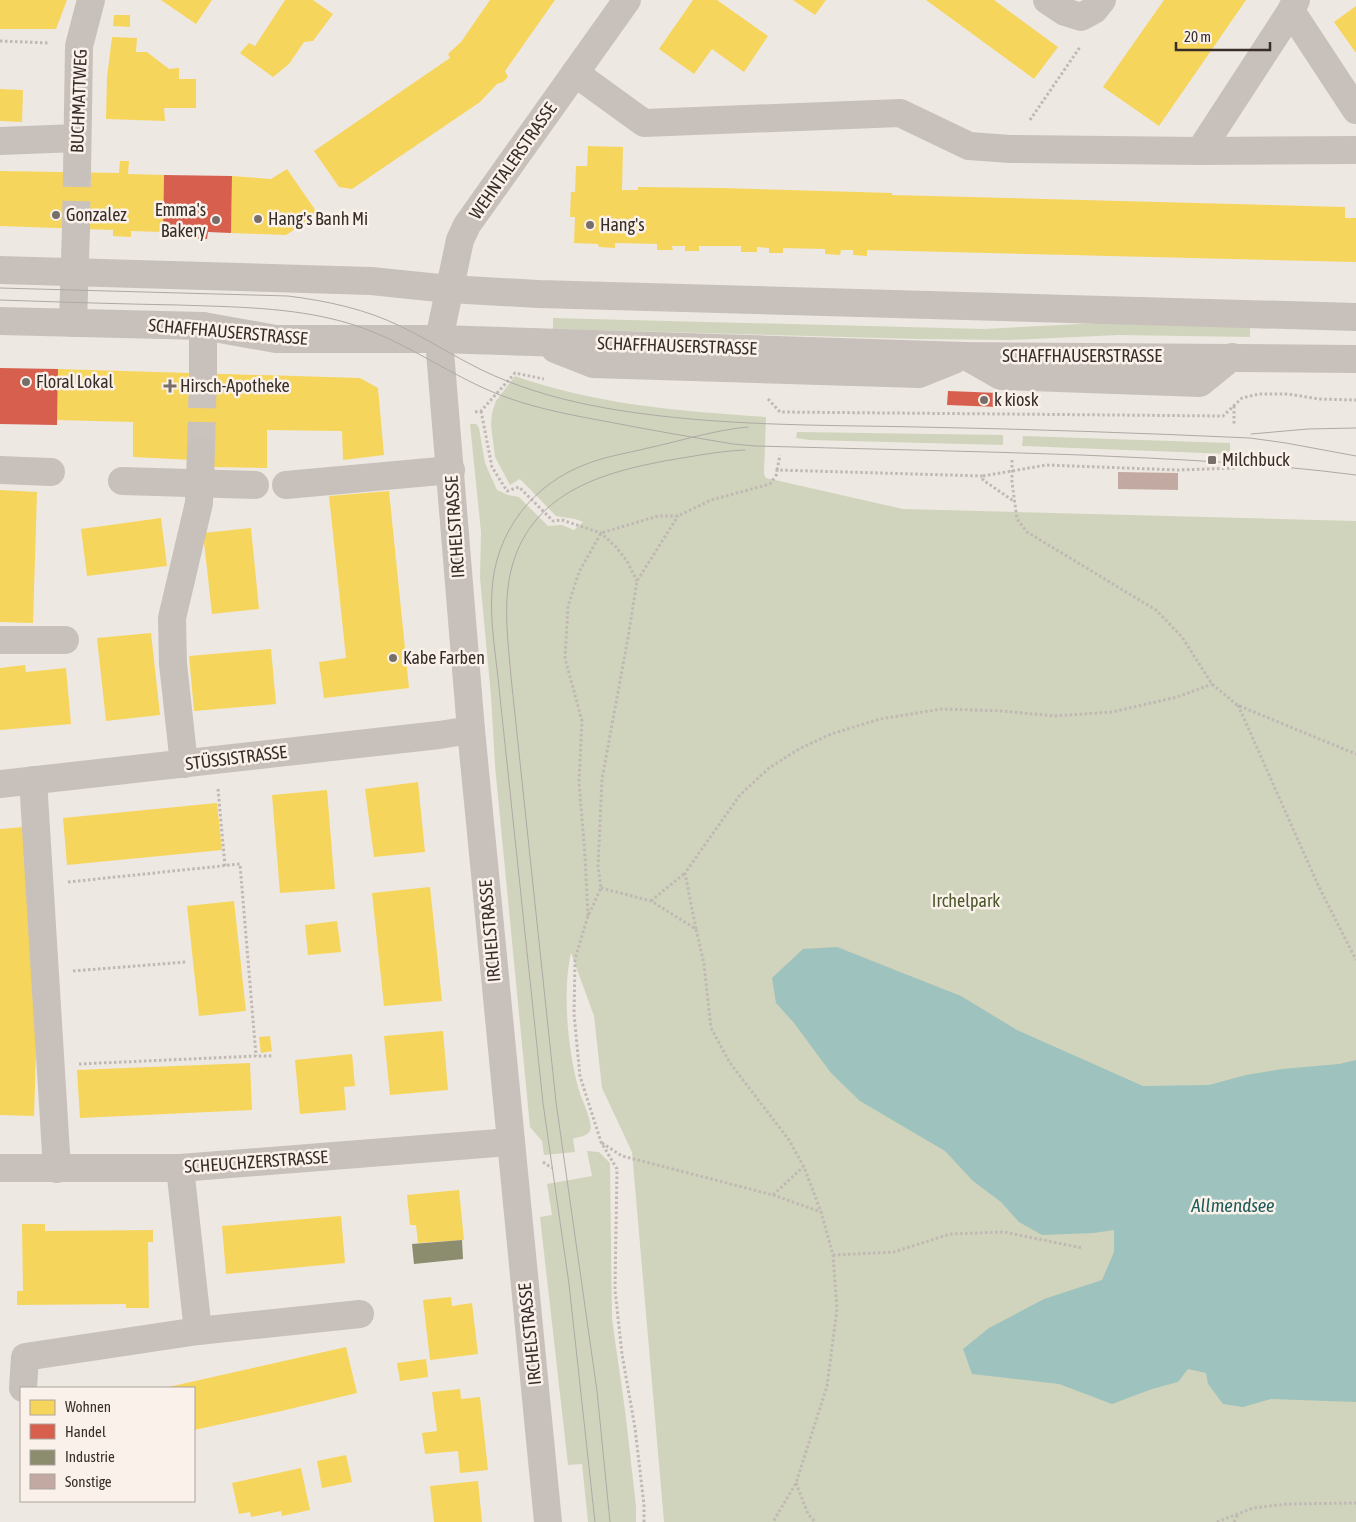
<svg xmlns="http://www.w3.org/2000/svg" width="1356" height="1522" viewBox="0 0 1356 1522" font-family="'Asap Condensed',sans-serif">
<rect width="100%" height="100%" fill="#eee8e2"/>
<g fill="#d1d4bc">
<path d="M553 318 984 329 1099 323 1250 327V337L1119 335 1009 340 919 339 553 329Z"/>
<path d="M515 376C598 405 679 411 766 417L764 474 766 478 903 509 1356 521V1522H664L632 1152 602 1088 594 1016 571 953C562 992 568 1049 578 1087 580 1097 594 1122 590 1131 588 1136 577 1137 573 1139L575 1152 544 1155 542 1141 530 1127 495 766 491 696 480 578 481 532 470 424H476L479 428 485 463 497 490 508 495 519 497 548 526 562 525 574 530 583 522 575 519 556 516 520 479 510 485 495 457 491 425 492 413 496 401Z"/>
<path d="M797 432 1003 435V445L809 440 796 438Z"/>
<path d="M1023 436 1230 443V454L1022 446Z"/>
<path d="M587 1151 599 1152 610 1163 612 1319 625 1410 636 1506V1522H588L582 1464 568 1465 540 1217 552 1215 547 1184 592 1176Z"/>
</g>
<path fill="#9ec2be" d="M837 947 961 996 1017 1030 1143 1086 1209 1085 1246 1075 1282 1069 1339 1064 1356 1060V1402L1271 1399 1243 1407 1223 1404 1208 1384 1206 1373 1188 1369 1178 1382 1152 1389 1112 1404 1059 1384 972 1374 963 1349 989 1328 1044 1299 1102 1280 1114 1252V1230L1094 1233 1042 1235 1019 1222 1001 1202 973 1181 945 1151 860 1101 831 1073 794 1023 776 1003 772 978 803 949Z"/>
<g fill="#f6d55c">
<path d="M0 0H67L56 29H0Z"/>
<path d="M161 0H212L196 24Z"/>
<path d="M285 0H313L333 14 313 41 304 42 289 64 273 77 240 53 249 43 255 46Z"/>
<path d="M490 0H555L505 71 508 77 503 82 497 84 480 102 352 189 339 187 314 151 450 58 448 54 461 42Z"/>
<path d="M693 0H717L768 36 744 72 712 49 694 74 659 49Z"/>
<path d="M793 0H826L815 15Z"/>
<path d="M926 0H994L1058 47 1034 79Z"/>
<path d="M1164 0H1246L1159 126 1103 87Z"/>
<path d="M1356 6V53L1334 22Z"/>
<path d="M114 15H130V27L113 26Z"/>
<path d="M112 37 137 38 136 52H147L169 69 179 68V79H196V108H164L165 121 106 119 107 78Z"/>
<path d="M0 89 23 90 22 122 0 121Z"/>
<path d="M588 146 623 147 622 190H638V187L722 188 892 193V195L1345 207V218H1356V262L867 250V256L853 255V250H841L840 255 825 254V249L783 248V253H769V248L757 247V252H741V246H699V251H685V246H672L673 250H657V244L615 243V248L599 247 598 244 574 243 575 217H570L571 192H575L576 166H587Z"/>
<path d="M120 161H129L128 174 164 175 163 232 131 231V237L113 236V230L0 226V171L119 173Z"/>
<path d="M287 169 318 214 286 235 231 233 232 176 271 179Z"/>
<path d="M58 369 360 378 378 388 384 455 343 460 342 431 267 430V468L210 467 193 460 133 457V422L57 420Z"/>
<path d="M0 490 37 492 33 623 0 622Z"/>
<path d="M389 491 409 688 324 698 319 662 346 658 329 496Z"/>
<path d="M161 518 167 566 87 576 81 529Z"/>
<path d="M251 528 259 609 212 614 203 533Z"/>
<path d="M151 633 160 715 106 721 97 638Z"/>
<path d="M271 649 276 704 194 711 189 656Z"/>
<path d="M25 665 26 672 66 668 71 724 0 730V668Z"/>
<path d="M418 782 425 852 374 857 365 789Z"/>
<path d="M327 790 335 889 280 893 272 795Z"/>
<path d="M217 803 222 850 67 865 63 818Z"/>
<path d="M23 827 37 1020 34 1116 0 1115V829Z"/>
<path d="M430 887 442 1001 384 1006 372 893Z"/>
<path d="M234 901 246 1011 199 1016 187 906Z"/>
<path d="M337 921 341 952 308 955 305 925Z"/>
<path d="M443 1031 448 1090 390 1095 384 1036Z"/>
<path d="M270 1036 272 1051 261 1053 259 1037Z"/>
<path d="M352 1054 355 1086 344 1087 346 1110 300 1114 295 1060Z"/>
<path d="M250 1063 252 1110 80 1118 77 1070Z"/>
<path d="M459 1190 464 1240 418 1243 416 1225H410L407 1195Z"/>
<path d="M341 1216 345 1263 226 1274 222 1226Z"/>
<path d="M22 1224H45V1231L153 1230V1242H148L149 1308H126V1304L17 1305V1291H23Z"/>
<path d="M451 1297 452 1306 472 1303 478 1354 430 1360 423 1300Z"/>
<path d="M346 1347 357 1393 277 1412 194 1430V1388H164Z"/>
<path d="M426 1359 428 1377 400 1381 397 1363Z"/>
<path d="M460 1389 461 1399 480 1397 488 1470 460 1473 458 1451 425 1454 422 1433 437 1431 432 1392Z"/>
<path d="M346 1455 352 1482 322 1488 317 1461Z"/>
<path d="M301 1468 310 1510 282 1516 281 1511 251 1517 250 1512 239 1514 232 1483Z"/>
<path d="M478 1481 482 1522H434L430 1486Z"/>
</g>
<g fill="#d6604d">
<path d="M164 175 232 176 231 233 208 232 207 239H182L183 233 163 232Z"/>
<path d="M0 368 58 369 57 425 0 424Z"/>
<path d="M948 391 999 393V407L947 405Z"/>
</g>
<path fill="#8c8c6e" d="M462 1240 463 1259 414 1264 412 1244Z"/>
<path fill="#c2aaa3" d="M1118 472 1178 473V490L1118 489Z"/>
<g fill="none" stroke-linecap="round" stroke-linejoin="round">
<g stroke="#cac3bd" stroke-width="28" stroke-dasharray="28 14" stroke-linecap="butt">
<path d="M76 229 77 173"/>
<path d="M201 450 203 373"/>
</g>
<g stroke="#c0b8b4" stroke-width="3" stroke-dasharray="2.5 2.5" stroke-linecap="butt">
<path d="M0 41 49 43"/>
<path d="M1030 120 1080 47"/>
<path d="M768 399 780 412 1223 416 1242 398 1259 394H1288L1319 399 1356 400"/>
<path d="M1234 406V424"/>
<path d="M481 411 492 467 507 491 519 487 553 521 562 520 601 533 616 547 627 561 637 581"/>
<path d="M475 412 481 411 515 373 544 379"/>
<path d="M1012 460V482L1017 519 1027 532 1156 610 1182 637 1212 684 1237 705 1356 754"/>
<path d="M777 470 780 455"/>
<path d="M983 476 1046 465 1178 470 1235 468"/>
<path d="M1238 705 1318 885 1356 960"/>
<path d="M218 789 225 866"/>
<path d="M68 882 240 864 256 1056"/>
<path d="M601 888 651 901 696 929 704 964 711 1028 730 1063 789 1140 804 1167 821 1212 833 1255 837 1309 827 1386 796 1483 773 1522"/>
<path d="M651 901 685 873"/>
<path d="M588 916 585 856 579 782 582 721 565 658 568 606 579 572 601 533 658 516H678L711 500 770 484 777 474V470L983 476V480L1015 502"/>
<path d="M696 929 685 873 740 795 769 768 799 749 831 734 880 719 942 709 1003 711 1054 716 1112 712 1177 697 1212 684"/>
<path d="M73 971 186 962"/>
<path d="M79 1064 256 1056H273"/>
<path d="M602 1143 622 1156 773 1195 803 1167"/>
<path d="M543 1162 552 1168"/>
<path d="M773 1195 821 1212"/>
<path d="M833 1255 894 1252 950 1234 1004 1232 1082 1248"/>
<path d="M796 1483 808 1514 815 1522"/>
<path d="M644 1522V1505L635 1428 622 1354 615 1290 617 1169 601 1142 580 1076 574 1014 575 959 588 916 601 888 598 867 602 779 628 638 637 581 678 516"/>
<path d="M1217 1522 1253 1508 1287 1504 1356 1503"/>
<path d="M1234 1522 1238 1514"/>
</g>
<g stroke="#c8c0bb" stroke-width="28">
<path d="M1047 0 1065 12 1081 17 1094 10 1102 0"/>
<path d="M1296 0 1291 11 1356 110"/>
<path d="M575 73 644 123 900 113 969 146 1010 149 1200 151 1356 150"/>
<path d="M0 141 77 138"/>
<path d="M1200 151 1291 11"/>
<path d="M77 173 79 46 91 0"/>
<path d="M0 270 371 281 449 289 538 294 1356 317"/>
<path d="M0 321 203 326 276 339H439L965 356 1356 359"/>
<path d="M73 323 76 229"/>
<path d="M555 349 593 364 919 374 954 360"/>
<path d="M966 356 1001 376 1200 383 1232 357"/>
<path d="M203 373V326"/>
<path d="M0 470 51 472"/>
<path d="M122 481 255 485"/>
<path d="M286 485 451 470"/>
<path d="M0 640H65"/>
<path d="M184 764 173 664 172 618 199 503 201 450"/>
<path d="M33 780 57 1169"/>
<path d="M0 784 439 735 471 730"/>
<path d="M0 1168H180L511 1142"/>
<path d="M180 1168 198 1331"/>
<path d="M23 1388 25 1357 198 1331 360 1314"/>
<path d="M548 1522 471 730 439 339 460 240 467 225 627 0"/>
</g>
<g stroke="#afa9a6" stroke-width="1">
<path d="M0 288 288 296C327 301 366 309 402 327 437 344 470 367 507 381 542 395 580 404 617 410 717 426 818 425 919 427 1029 429 1140 433 1250 438L1286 443 1356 456"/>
<path d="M0 300C59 302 119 304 178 305 234 307 291 307 344 322 399 337 444 372 495 393 532 408 571 415 609 422 650 430 691 437 733 444L756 446C864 449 973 451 1081 455 1173 459 1264 463 1356 475"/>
<path d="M1251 434 1308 429 1356 428"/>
<path d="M595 1522 569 1284 543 1103 498 678C495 650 490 620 492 591 495 532 533 483 589 463 608 456 628 453 648 448 681 441 714 430 748 427"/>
<path d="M610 1522 597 1391 556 1102 511 677C508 640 502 599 513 563 535 491 604 472 670 460 695 456 720 451 745 450"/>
</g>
</g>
<g fill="#786e6a" stroke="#faf2ea" stroke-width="2">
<circle cx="56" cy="215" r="5"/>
<circle cx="258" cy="219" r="5"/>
<circle cx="216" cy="220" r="5"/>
<circle cx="590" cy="225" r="5"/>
<circle cx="26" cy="382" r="5"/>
<path d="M167.5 378.5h5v5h5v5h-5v5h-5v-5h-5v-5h5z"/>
<circle cx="984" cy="400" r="5"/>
<rect x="1207" y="455" width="10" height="10" rx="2.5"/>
<circle cx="393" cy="658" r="5"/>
</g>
<g text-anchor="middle" stroke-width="5" stroke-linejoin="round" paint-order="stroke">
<g font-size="18" fill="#382d29" stroke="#faf2ea">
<text transform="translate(79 101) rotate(-88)" y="6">BUCHMATTWEG</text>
<text transform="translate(513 161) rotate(-55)" y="6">WEHNTALERSTRASSE</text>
<text transform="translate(228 332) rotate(5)" y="6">SCHAFFHAUSERSTRASSE</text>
<text transform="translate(677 346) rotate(2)" y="6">SCHAFFHAUSERSTRASSE</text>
<text x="1082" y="362">SCHAFFHAUSERSTRASSE</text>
<text transform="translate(455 527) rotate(-94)" y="6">IRCHELSTRASSE</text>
<text transform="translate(236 758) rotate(-7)" y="6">STÜSSISTRASSE</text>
<text transform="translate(490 931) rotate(-95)" y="6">IRCHELSTRASSE</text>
<text transform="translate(256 1162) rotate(-4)" y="6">SCHEUCHZERSTRASSE</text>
<text transform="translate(530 1334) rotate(-96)" y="6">IRCHELSTRASSE</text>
</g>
<g font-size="18" fill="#382d29" stroke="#faf2ea" text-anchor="start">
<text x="206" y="216" text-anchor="end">Emma's<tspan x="206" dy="21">Bakery</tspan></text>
<text x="66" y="221">Gonzalez</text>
<text x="268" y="225">Hang's Banh Mi</text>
<text x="600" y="231">Hang's</text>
<text x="36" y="388">Floral Lokal</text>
<text x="180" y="392">Hirsch-Apotheke</text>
<text x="994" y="406">k kiosk</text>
<text x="1222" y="466">Milchbuck</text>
<text x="403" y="664">Kabe Farben</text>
</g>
<g font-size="18" fill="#4b572c" stroke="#faf2ea">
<text x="966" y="907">Irchelpark</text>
</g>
<g font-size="19" font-style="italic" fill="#1d5b5a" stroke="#faf2ea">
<text x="1233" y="1212">Allmendsee</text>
</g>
</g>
<rect x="20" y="1387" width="175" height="115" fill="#faf2ea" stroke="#aca39d"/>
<rect x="30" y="1400" width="25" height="15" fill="#f6d55c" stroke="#aca39d"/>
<text x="65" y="1412" font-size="15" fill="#382d29">Wohnen</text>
<rect x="30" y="1424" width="25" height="15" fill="#d6604d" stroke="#aca39d"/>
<text x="65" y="1437" font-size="15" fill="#382d29">Handel</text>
<rect x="30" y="1450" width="25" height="15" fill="#8c8c6e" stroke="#aca39d"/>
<text x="65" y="1462" font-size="15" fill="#382d29">Industrie</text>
<rect x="30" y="1474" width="25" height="15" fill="#c2aaa3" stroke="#aca39d"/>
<text x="65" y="1487" font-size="15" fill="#382d29">Sonstige</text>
<path d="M1176 42v8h94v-8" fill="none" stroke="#382d29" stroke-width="2.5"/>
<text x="1184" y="42" font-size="15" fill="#382d29" stroke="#faf2ea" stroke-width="4" paint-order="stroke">20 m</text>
</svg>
